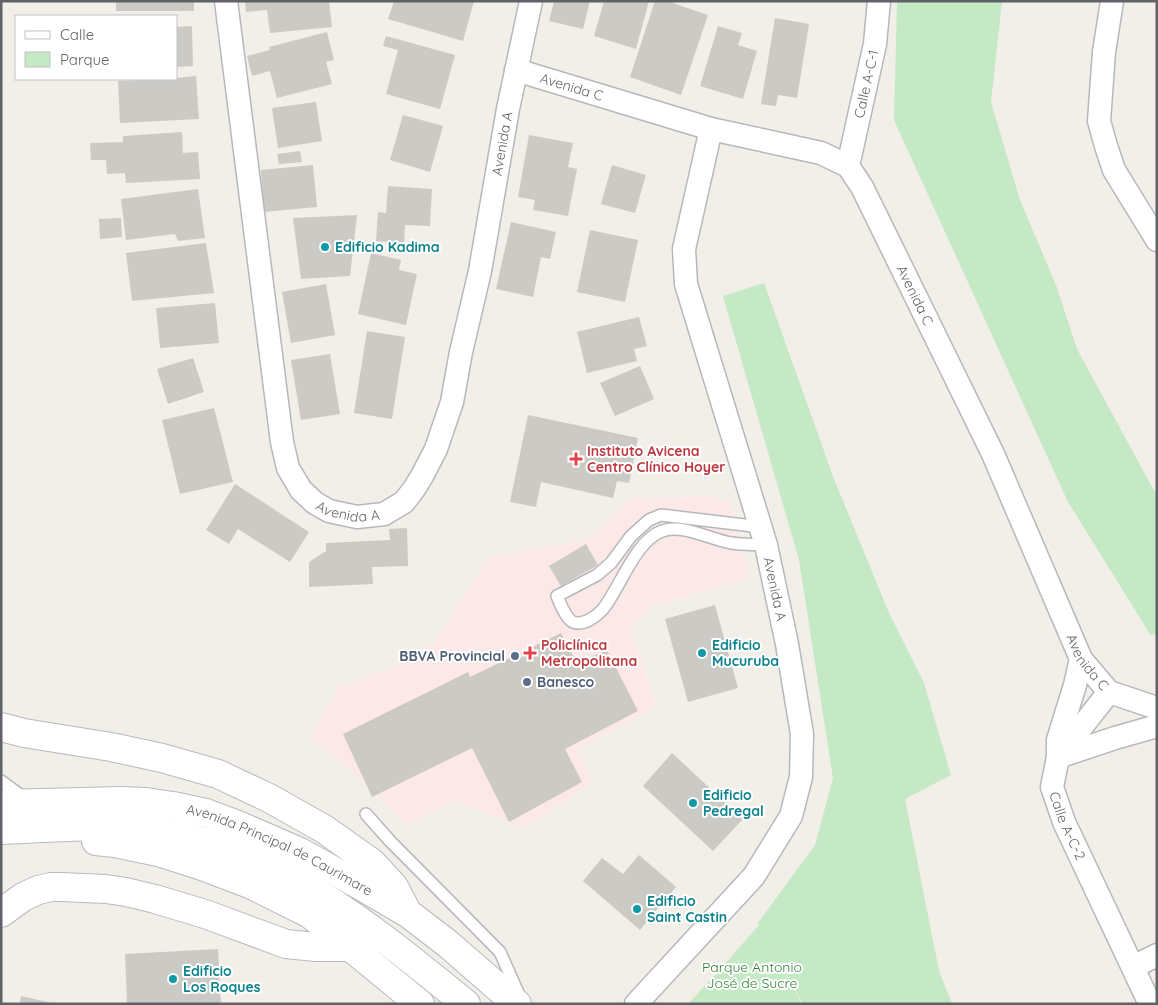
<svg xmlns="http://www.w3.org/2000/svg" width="1158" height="1005" viewBox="0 0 1158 1005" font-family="Quicksand,sans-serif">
<rect width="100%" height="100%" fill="#f1efe8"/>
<path fill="#fce8e6" d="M711 496 730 501 750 579 655 605 631 627 657 706 578 749 592 783 523 828 454 800 408 825 360 778 311 738 338 687 405 663 434 643 489 557 587 540 628 499Z"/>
<g fill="#c5e8c5">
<path d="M897 1H1002L991 102 1020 200 1056 285 1077 349 1152 487 1157 494V635L1150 634 1068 502 894 120Z"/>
<path d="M764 283 834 479 889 613 924 683 951 775 905 799 939 971 952 1004H803L767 940 802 1004H688L717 973 759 925 758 923 815 845 833 778 799 560 723 296Z"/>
</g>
<g fill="#cccac5">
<rect x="116" y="1" width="78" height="10"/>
<path d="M245 1H329L332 27 270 33 267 10 246 12Z"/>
<path d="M394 1H474L463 41 388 19Z"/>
<path d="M554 1H590L583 29 549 21Z"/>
<path d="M604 1H649L636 49 594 36Z"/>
<path d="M655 1H667L708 15 681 95 630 77Z"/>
<path d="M775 18 809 24 797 98 778 95 776 106 761 104Z"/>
<path d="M192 26 193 66 176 67V27Z"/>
<path d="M718 26 742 33 738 45 757 51 743 99 700 86Z"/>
<path d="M327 32 334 60 326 62 332 84 277 98 270 71 252 76 247 56 270 50 269 47Z"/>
<path d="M386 36 455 55 440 109 386 94 398 50 383 46Z"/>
<path d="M196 76 199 119 120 123 118 81 176 79V78Z"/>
<path d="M316 102 322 141 278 148 272 108Z"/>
<path d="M403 115 443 126 430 172 390 160Z"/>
<path d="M182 132 183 153 198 152 200 179 126 183 125 173 107 174 106 160H91L90 143 123 142V136Z"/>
<path d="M529 135 573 143 568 167 577 169 568 216 533 210 535 200 518 197Z"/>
<path d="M300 151 302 162 279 164 277 154Z"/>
<path d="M313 165 317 207 264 212 261 170Z"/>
<path d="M612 165 646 175 635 213 601 204Z"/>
<path d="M388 186 432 189 430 226 405 225 404 244 376 241 378 212 386 213Z"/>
<path d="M198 189 205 238 178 241 175 234 126 240 121 199Z"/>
<path d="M357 215 350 276 301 279 293 218Z"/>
<path d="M121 218 122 237 100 239 99 219Z"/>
<path d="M511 222 556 232 550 259 541 257 533 297 496 289Z"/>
<path d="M590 230 638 240 625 302 577 292Z"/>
<path d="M206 243 214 293 132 301 126 253Z"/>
<path d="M371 253 401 260 399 270 417 274 406 325 358 314Z"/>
<path d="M326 284 335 335 291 343 282 292Z"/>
<path d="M215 303 219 343 160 348 156 308Z"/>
<path d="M639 317 647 346 634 349 637 361 587 373 577 332Z"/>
<path d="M367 331 405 337 392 419 354 413Z"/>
<path d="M330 354 340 414 301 420 291 360Z"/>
<path d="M193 358 204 392 168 404 157 369Z"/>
<path d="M640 366 654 399 615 416 600 383Z"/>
<path d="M214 408 233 482 180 494 162 420Z"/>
<path d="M528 415 638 438 629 483 617 481 613 498 541 482 536 507 510 502Z"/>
<path d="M235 484 309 532 290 562 238 529 229 544 206 530Z"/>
<path d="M407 528 408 566 372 567 373 584 309 587V562L326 551V543L390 540 389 529Z"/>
<path d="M586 544 598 565 561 586 549 566Z"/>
<path d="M715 605 738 688 688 702 665 619Z"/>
<path d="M561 633 577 663 607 650 638 711 565 749 582 782 509 822 472 748 372 797 343 734 468 672 470 677Z"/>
<path d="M672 753 743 819 713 851 643 786Z"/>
<path d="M639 855 676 887 640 930 583 881 602 858 623 874Z"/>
<path d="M218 949 221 1004H127L125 954Z"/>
<path d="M21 996 52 1003V1004H20Z"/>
</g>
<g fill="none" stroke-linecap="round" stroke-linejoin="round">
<defs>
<g id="lane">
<path d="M761 527 661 515 649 520 631 536 611 563 597 575 557 596C560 603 566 619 573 622 583 626 596 617 603 609 620 588 635 541 662 531 682 523 711 540 732 543 743 545 755 544 766 545"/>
<path d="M1 781 24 798"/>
<path d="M366 814 390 841 500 952 519 995"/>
</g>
<g id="street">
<path id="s1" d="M226 1 282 442 288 468 301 490 315 503 329 511 357 517 384 514 404 502 414 489 422 476 436 449 452 402 461 352 480 271 508 109 531 1"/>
<path d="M1112 1 1104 52 1099 121 1106 146 1114 170 1157 240"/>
<path id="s2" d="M516 70 711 129 821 153 848 166 862 187 993 454 1081 659 1109 692 1157 708"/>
<path id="s3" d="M848 166 875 44 879 1"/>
<path d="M1081 659 1075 685 1058 740V757L1115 738 1157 726"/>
<path id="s4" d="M1109 692 1058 757 1052 787 1064 822 1150 1004"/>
<path d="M1133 967 1157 955"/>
<path d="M636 1004 754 876 791 816 801 777 802 734 787 644 766 545 686 284 684 249 711 129"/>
</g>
<g id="secondary">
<path d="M1 727 24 733 111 747 162 758 218 774 269 798 324 829 372 863 394 887 405 908"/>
<path id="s5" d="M1 804 121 801 146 802 173 806 206 813 238 825 300 852 363 887 409 914 448 944 517 1004"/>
<path d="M1 830C47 828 95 824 141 828 150 829 158 832 167 833 284 853 376 931 466 1004"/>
<path d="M96 841 115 843 158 852 202 866 252 885 310 914 420 1004"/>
<path d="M1 913 23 897 38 890 51 887H61L106 889 126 892 155 899 205 914 286 944 316 947H352"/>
</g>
</defs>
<use href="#lane" stroke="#b5b8bc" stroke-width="14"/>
<use href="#street" stroke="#b5b8bc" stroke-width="25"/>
<use href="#secondary" stroke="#b6babf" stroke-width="30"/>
<use href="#lane" stroke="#fff" stroke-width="11"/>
<use href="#street" stroke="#fff" stroke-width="22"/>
<use href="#secondary" stroke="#fff" stroke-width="28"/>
</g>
<g fill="#0f9aa8" stroke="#fff" stroke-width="2">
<circle cx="325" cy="247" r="5"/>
<circle cx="702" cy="653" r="5"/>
<circle cx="693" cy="803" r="5"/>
<circle cx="637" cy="909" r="5"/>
<circle cx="173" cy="979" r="5"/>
</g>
<g fill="#e0444e" stroke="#fff" stroke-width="2">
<path d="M573.5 451.5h5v5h5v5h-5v5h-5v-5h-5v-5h5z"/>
<path d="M527.5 645.5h5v5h5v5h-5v5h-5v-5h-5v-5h5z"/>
</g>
<g fill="#5c6f8a" stroke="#fff" stroke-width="2">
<circle cx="515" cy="656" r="5"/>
<circle cx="527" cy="682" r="5"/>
</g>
<g text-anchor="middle" stroke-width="4" stroke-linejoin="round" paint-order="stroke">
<g font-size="14" fill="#5f6368" stroke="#fff">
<text dy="5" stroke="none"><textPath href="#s3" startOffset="84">Calle A-C-1</textPath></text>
<text dy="5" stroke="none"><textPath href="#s2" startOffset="58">Avenida C</textPath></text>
<text dy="5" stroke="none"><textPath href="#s1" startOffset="986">Avenida A</textPath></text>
<text dy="5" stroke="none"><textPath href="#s2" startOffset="492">Avenida C</textPath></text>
<text dy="5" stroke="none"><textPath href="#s1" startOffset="551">Avenida A</textPath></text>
<text transform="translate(775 589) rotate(78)" y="5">Avenida A</text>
<text dy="5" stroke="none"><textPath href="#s2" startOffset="898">Avenida C</textPath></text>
<text dy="5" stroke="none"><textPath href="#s4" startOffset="155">Calle A-C-2</textPath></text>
<text dy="5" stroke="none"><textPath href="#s5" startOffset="288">Avenida Principal de Caurimare</textPath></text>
</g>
<g font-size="14" font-weight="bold" fill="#0d838f" stroke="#fff" text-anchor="start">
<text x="335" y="252">Edificio Kadima</text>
<text x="712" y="650">Edificio<tspan x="712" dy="16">Mucuruba</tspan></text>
<text x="703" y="800">Edificio<tspan x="703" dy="16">Pedregal</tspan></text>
<text x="647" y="906">Edificio<tspan x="647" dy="16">Saint Castin</tspan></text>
<text x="183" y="976">Edificio<tspan x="183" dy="16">Los Roques</tspan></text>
</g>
<g font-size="14" font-weight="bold" fill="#be3a42" stroke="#fff" text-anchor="start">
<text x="587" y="456">Instituto Avicena<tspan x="587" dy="16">Centro Clínico Hoyer</tspan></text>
<text x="541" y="650">Policlínica<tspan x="541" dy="16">Metropolitana</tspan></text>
</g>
<g font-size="14" font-weight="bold" fill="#4e5e75" stroke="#fff" text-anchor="end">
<text x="505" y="661">BBVA Provincial</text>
<text x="537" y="687" text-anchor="start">Banesco</text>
</g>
<g font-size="14" fill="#348238" stroke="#fff">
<text x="752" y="972">Parque Antonio<tspan x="752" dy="16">José de Sucre</tspan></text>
</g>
</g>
<rect width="1158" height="1005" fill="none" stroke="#5f6368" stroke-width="5"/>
<rect x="15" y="15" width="162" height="65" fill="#ffffff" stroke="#bfc1c3"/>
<rect x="25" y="31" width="25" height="8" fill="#ffffff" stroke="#bfc1c3"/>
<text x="60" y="40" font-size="15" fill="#5f6368">Calle</text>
<rect x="25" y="52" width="25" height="15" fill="#c5e8c5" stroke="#bfc1c3"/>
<text x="60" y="65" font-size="15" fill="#5f6368">Parque</text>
</svg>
